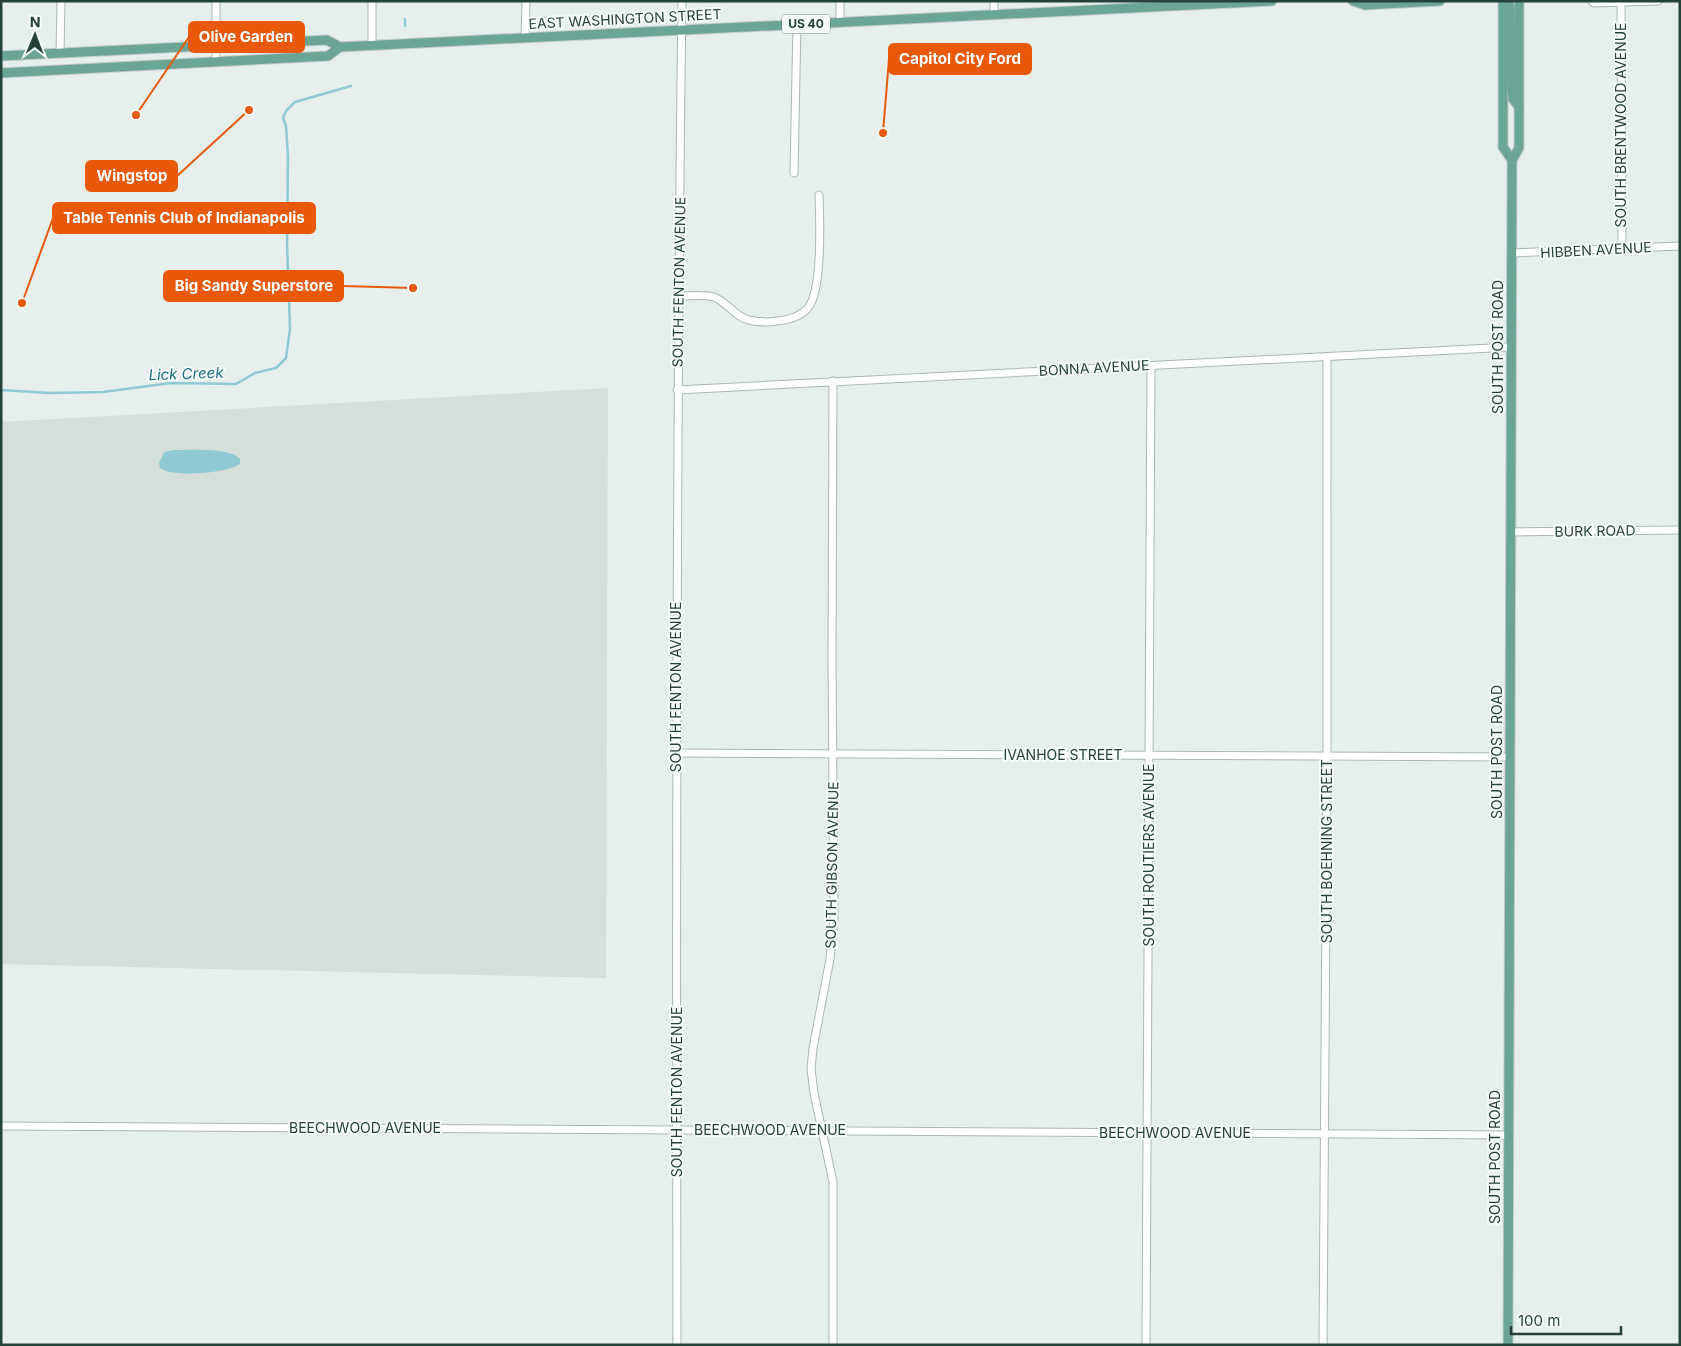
<svg xmlns="http://www.w3.org/2000/svg" width="1681" height="1346" viewBox="0 0 1681 1346" font-family="Inter,sans-serif">
<rect width="100%" height="100%" fill="#e6efeb"/>
<path fill="#d4dfda" d="M608 388 606 978 1 964V422Z"/>
<path fill="#8ec9d4" d="M174 450C188 450 231 447 240 459V464C227 473 173 478 160 468L159 463 164 452Z"/>
<g fill="none" stroke-linecap="round" stroke-linejoin="round">
<g stroke="#8ec9d4" stroke-width="2.5">
<path d="M405 26V19"/>
<path d="M1 390 50 393 103 392 171 383 236 384 255 373 276 368 286 358 290 329 287 243 288 157 286 126 283 118 286 111 295 102 351 86"/>
</g>
<defs>
<g id="minor">
<path d="M1592 1 1594 3 1658 1"/>
<path d="M1621 3 1622 248"/>
<path d="M994 14V1"/>
<path d="M840 22V1"/>
<path d="M525 38 526 1"/>
<path d="M372 46V1"/>
<path d="M60 53 61 1"/>
<path d="M216 62V1"/>
<path d="M794 173 797 24"/>
<path d="M1511 253 1680 246"/>
<path d="M679 296C690 296 704 294 714 297 727 302 735 317 749 320 766 324 800 322 810 305 822 284 820 220 819 195"/>
<path d="M833 381 832 661 834 918 830 959 813 1048 811 1069 814 1093 833 1182V1345"/>
<path d="M677 390 1511 347"/>
<path d="M1511 532 1680 530"/>
<path d="M676 753 1510 757"/>
<path d="M1 1126 1509 1135"/>
<path d="M677 1345C676 897 676 449 682 1"/>
<path d="M1146 1345 1151 366"/>
<path d="M1323 1345 1327 756V357"/>
</g>
<g id="major">
<path d="M1353 1 1365 5 1440 1"/>
<path d="M1503 1V147L1512 160"/>
<path d="M1508 1 1510 8 1511 76 1513 99 1519 107"/>
<path d="M1 56 327 40 340 47 1272 1"/>
<path d="M1 73 328 56 340 47"/>
<path d="M1508 1345 1512 160 1519 148V1"/>
</g>
</defs>
<use href="#minor" stroke="#a8b8b2" stroke-width="9"/>
<use href="#major" stroke="#c2cac8" stroke-width="11"/>
<use href="#minor" stroke="#fff" stroke-width="7"/>
<use href="#major" stroke="#6aa596" stroke-width="9"/>
</g>
<g text-anchor="middle" stroke-width="4" stroke-linejoin="round" paint-order="stroke">
<rect fill="#f7fbf9" stroke="#637a73" stroke-width="1" x="782" y="14.5" width="48" height="19" rx="4"/>
<g font-size="12" font-weight="bold" fill="#24423a">
<text x="806" y="28">US 40</text>
</g>
<g font-size="14" fill="#24423a" stroke="#f7fbf9">
<text transform="translate(625 19) rotate(-3)" y="5">EAST WASHINGTON STREET</text>
<text transform="translate(1621 125) rotate(-90)" y="5">SOUTH BRENTWOOD AVENUE</text>
<text transform="translate(1596 250) rotate(-3)" y="5">HIBBEN AVENUE</text>
<text transform="translate(679 282) rotate(-89)" y="5">SOUTH FENTON AVENUE</text>
<text transform="translate(1498 347) rotate(-90)" y="5">SOUTH POST ROAD</text>
<text transform="translate(1094 368) rotate(-3)" y="5">BONNA AVENUE</text>
<text transform="translate(1595 531) rotate(-1)" y="5">BURK ROAD</text>
<text transform="translate(676 687) rotate(-90)" y="5">SOUTH FENTON AVENUE</text>
<text transform="translate(1497 752) rotate(-90)" y="5">SOUTH POST ROAD</text>
<text x="1063" y="760">IVANHOE STREET</text>
<text transform="translate(1327 851) rotate(-90)" y="5">SOUTH BOEHNING STREET</text>
<text transform="translate(1149 855) rotate(-90)" y="5">SOUTH ROUTIERS AVENUE</text>
<text transform="translate(832 865) rotate(-89)" y="5">SOUTH GIBSON AVENUE</text>
<text transform="translate(677 1092) rotate(-90)" y="5">SOUTH FENTON AVENUE</text>
<text x="365" y="1133">BEECHWOOD AVENUE</text>
<text x="770" y="1135">BEECHWOOD AVENUE</text>
<text x="1175" y="1138">BEECHWOOD AVENUE</text>
<text transform="translate(1495 1157) rotate(-90)" y="5">SOUTH POST ROAD</text>
</g>
<g font-size="15" font-style="italic" fill="#1c6f80" stroke="#f7fbf9">
<text transform="translate(186 374) rotate(-2)" y="5">Lick Creek</text>
</g>
</g>
<path fill="none" stroke="#e8590c" stroke-width="2" d="M136 115L189 37M883 133L889 59M249 110L177 176M22 303L53 218M413 288L343 286"/>
<g fill="#e8590c" stroke="#f7fbf9" stroke-width="2">
<circle cx="136" cy="115" r="5"/>
<circle cx="883" cy="133" r="5"/>
<circle cx="249" cy="110" r="5"/>
<circle cx="22" cy="303" r="5"/>
<circle cx="413" cy="288" r="5"/>
</g>
<g fill="#e8590c" stroke="#e8590c" stroke-width="2">
<rect x="189" y="22" width="115" height="30" rx="5"/>
<rect x="889" y="44" width="142" height="30" rx="5"/>
<rect x="86" y="161" width="91" height="30" rx="5"/>
<rect x="53" y="203" width="262" height="30" rx="5"/>
<rect x="164" y="271" width="179" height="30" rx="5"/>
</g>
<g font-size="15" text-anchor="middle" font-weight="bold" fill="#fff">
<text x="246" y="42">Olive Garden</text>
<text x="960" y="64">Capitol City Ford</text>
<text x="132" y="181">Wingstop</text>
<text x="184" y="223">Table Tennis Club of Indianapolis</text>
<text x="254" y="291">Big Sandy Superstore</text>
</g>
<rect width="1681" height="1346" fill="none" stroke="#24423a" stroke-width="5"/>
<g transform="translate(35 35) rotate(1)" stroke="#f7fbf9" stroke-width="4" paint-order="stroke">
<path d="M0-4L9 19L0 12L-9 19Z" fill="#24423a"/>
<text y="-8" font-size="14" font-weight="bold" text-anchor="middle" fill="#24423a">N</text>
</g>
<path d="M1511 1326v8h110v-8" fill="none" stroke="#24423a" stroke-width="2.5"/>
<text x="1518" y="1326" font-size="15" fill="#24423a" stroke="#f7fbf9" stroke-width="4" paint-order="stroke">100 m</text>
</svg>
